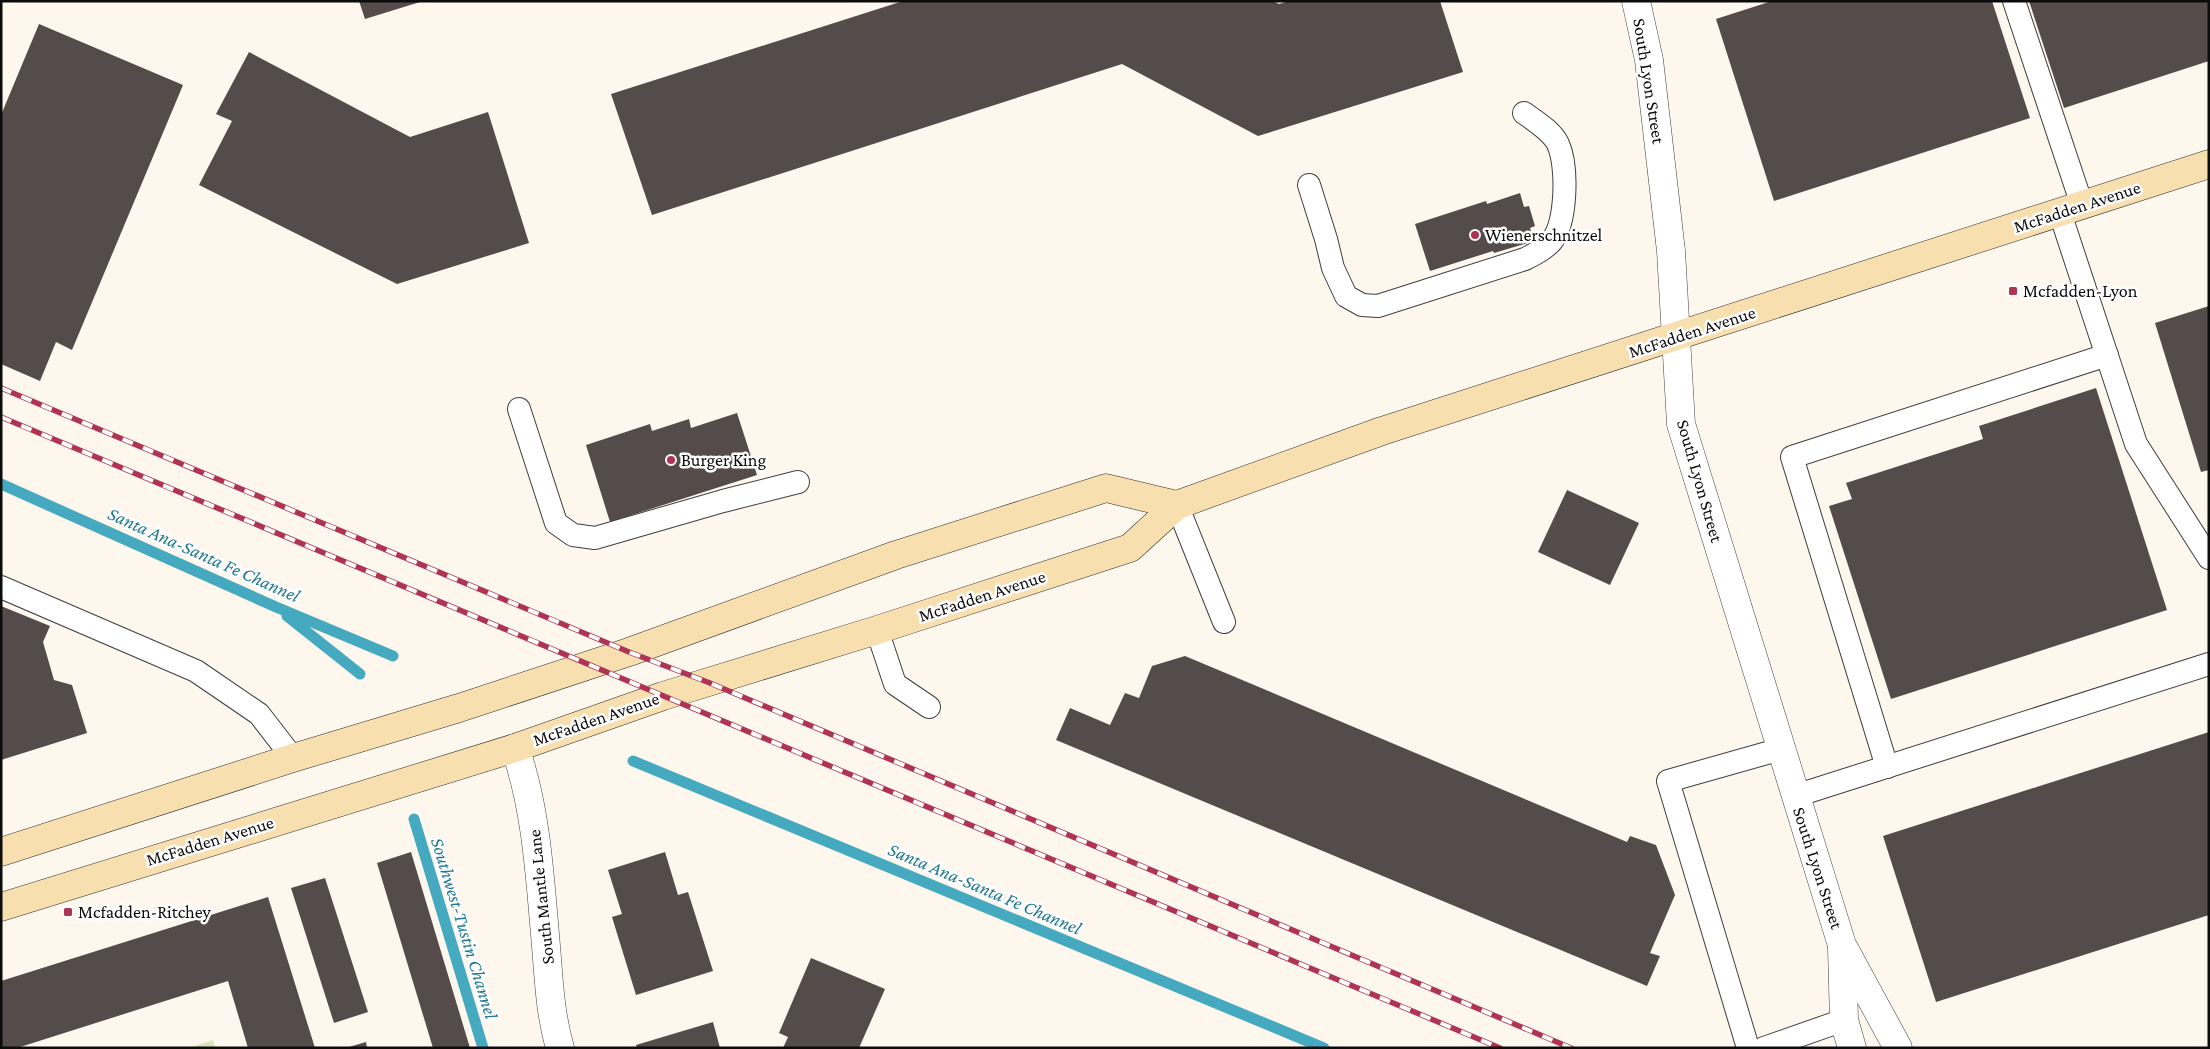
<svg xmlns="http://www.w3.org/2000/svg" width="2210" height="1049" viewBox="0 0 2210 1049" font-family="'Crimson Pro',serif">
<rect width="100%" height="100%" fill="#fdf7ed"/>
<path fill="#d9e4ba" d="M213 1040 215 1048H189Z"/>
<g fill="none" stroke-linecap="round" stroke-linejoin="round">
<g stroke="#45a9bf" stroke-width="11">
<path d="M1 484 276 607 393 656"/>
<path d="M287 616 360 674"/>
<path d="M633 761 1324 1048"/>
<path d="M414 819 483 1048"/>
</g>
</g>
<g fill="#544b4a">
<path d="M359 1H420V2L365 19Z"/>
<path d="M903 1H1273L1279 4 1289 1H1440L1463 72 1258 136 1122 64 652 215 611 94Z"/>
<path d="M1772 1H1992L2030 118 1774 201 1716 19Z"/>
<path d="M2029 1H2209V61L2064 108Z"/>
<path d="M39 24 183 85 72 350 56 342 40 381 1 364V115Z"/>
<path d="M249 52 410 137 488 112 529 243 397 284 199 185 232 121 216 114Z"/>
<path d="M1520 193 1524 207 1529 206 1535 226 1530 228 1534 241 1494 253 1493 251 1430 271 1415 224 1486 201 1487 204Z"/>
<path d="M2209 306V470L2201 472 2155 323Z"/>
<path d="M2096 388 2167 610 1891 699 1829 506 1852 499 1846 483 1983 439 1979 426Z"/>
<path d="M737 413 757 475 610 522 586 445 650 424 652 431 689 419 691 428Z"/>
<path d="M1567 490 1639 523 1610 585 1538 552Z"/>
<path d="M1 606 50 626 43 642 54 680 72 685 87 733 1 760Z"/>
<path d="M1185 656 1627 842 1630 836 1656 845 1675 895 1650 953 1660 956 1647 986 1056 740 1070 708 1110 725 1125 693 1139 698 1152 666Z"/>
<path d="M2209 732V915L1936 1002 1883 836Z"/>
<path d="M411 852 470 1048H433L377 863Z"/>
<path d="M665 852 678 895 688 892 713 971 636 995 612 917 622 914 608 870Z"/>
<path d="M325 878 368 1012 334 1023 291 888Z"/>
<path d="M268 897 315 1048H248L228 981 17 1048H1V981Z"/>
<path d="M811 958 885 989 859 1048H783L788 1037 779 1033Z"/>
<path d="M713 1022 720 1048H637L636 1045Z"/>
<path d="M366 1042 367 1048H349V1047Z"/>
</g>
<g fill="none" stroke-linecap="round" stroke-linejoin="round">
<defs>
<g id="service">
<path d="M2014 1 2082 205"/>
<path d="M1309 185 1326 239 1333 268 1346 296 1362 305 1378 306 1525 259C1535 254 1543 250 1551 242 1567 223 1568 166 1558 144 1552 131 1535 121 1524 113"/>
<path d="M2060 213 2136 444 2209 558"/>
<path d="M519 409 556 523 573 535 595 538 723 501 798 482"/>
<path d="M1177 505 1224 622"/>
<path d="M1 587 196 671 259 714 293 758"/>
<path d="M877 630 895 684 929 707"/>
<path d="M1887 767 1792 457 2107 355"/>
<path d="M1795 796 2209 664"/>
<path d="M1748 1048 1668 781 1781 749"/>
<path d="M1764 1048 1844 1020"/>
</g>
<path id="minor" d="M515 748C537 811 540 880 546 946 549 982 550 1013 560 1048"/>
<g id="tertiary">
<path d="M1636 1 1649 60 1671 251 1681 424 1842 945 1898 1048"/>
<path d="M1842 949 1844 1020 1852 1048"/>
</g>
<g id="secondary">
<path d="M1 852 293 758 459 708 629 652 896 555 1106 488 1177 505"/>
<path d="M1 907 515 748 663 696 877 630 1130 548 1177 505 1382 431 2209 164"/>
</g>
</defs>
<use href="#service" stroke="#3f3f3f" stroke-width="24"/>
<use href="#minor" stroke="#3f3f3f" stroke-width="29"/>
<use href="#tertiary" stroke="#3f3f3f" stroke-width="29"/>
<use href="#secondary" stroke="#2e2e2e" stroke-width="29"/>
<use href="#service" stroke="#fff" stroke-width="22"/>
<use href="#minor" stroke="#fff" stroke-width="28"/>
<use href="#tertiary" stroke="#fff" stroke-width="28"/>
<use href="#secondary" stroke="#f7dfaf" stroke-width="28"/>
<defs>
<g id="rail">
<path d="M1 388 629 652 710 683 1571 1048"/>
<path d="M1 417 1500 1048"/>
</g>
</defs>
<use href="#rail" stroke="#ae3354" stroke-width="5.5"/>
<use href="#rail" stroke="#fff" stroke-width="4" stroke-dasharray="11" stroke-linecap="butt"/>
</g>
<g fill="#ae3354" stroke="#fff" stroke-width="2">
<circle cx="1475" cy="235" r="5"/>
<rect x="2008" y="286" width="10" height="10" rx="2.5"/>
<circle cx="671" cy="460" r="5"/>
<rect x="63" y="907" width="10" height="10" rx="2.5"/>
</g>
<g text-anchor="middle" stroke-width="5" stroke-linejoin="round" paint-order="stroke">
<g font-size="18" fill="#0c0c0c" stroke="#fff">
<text transform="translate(1649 81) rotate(81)" y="6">South Lyon Street</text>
<text transform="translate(2077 207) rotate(-18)" y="6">McFadden Avenue</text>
<text transform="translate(1692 332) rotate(-18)" y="6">McFadden Avenue</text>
<text transform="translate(1700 481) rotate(74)" y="6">South Lyon Street</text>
<text transform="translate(982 596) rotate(-18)" y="6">McFadden Avenue</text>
<text transform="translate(596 719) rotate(-19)" y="6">McFadden Avenue</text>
<text transform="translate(210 841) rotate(-17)" y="6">McFadden Avenue</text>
<text transform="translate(1818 868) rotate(72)" y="6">South Lyon Street</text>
<text transform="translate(541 897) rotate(-96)" y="6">South Mantle Lane</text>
</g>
<g font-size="18" fill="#0c0c0c" stroke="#fff" text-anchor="start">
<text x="1485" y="241">Wienerschnitzel</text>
<text x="2023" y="297">Mcfadden-Lyon</text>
<text x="681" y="466">Burger King</text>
<text x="78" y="918">Mcfadden-Ritchey</text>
</g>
<g font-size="19" font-style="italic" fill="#227991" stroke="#fff">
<text transform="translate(204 554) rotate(24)" y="7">Santa Ana-Santa Fe Channel</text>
<text transform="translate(985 888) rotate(23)" y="7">Santa Ana-Santa Fe Channel</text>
<text transform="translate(465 928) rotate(73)" y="7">Southwest-Tustin Channel</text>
</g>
</g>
<rect width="2210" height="1049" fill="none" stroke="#0c0c0c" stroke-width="5"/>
</svg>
